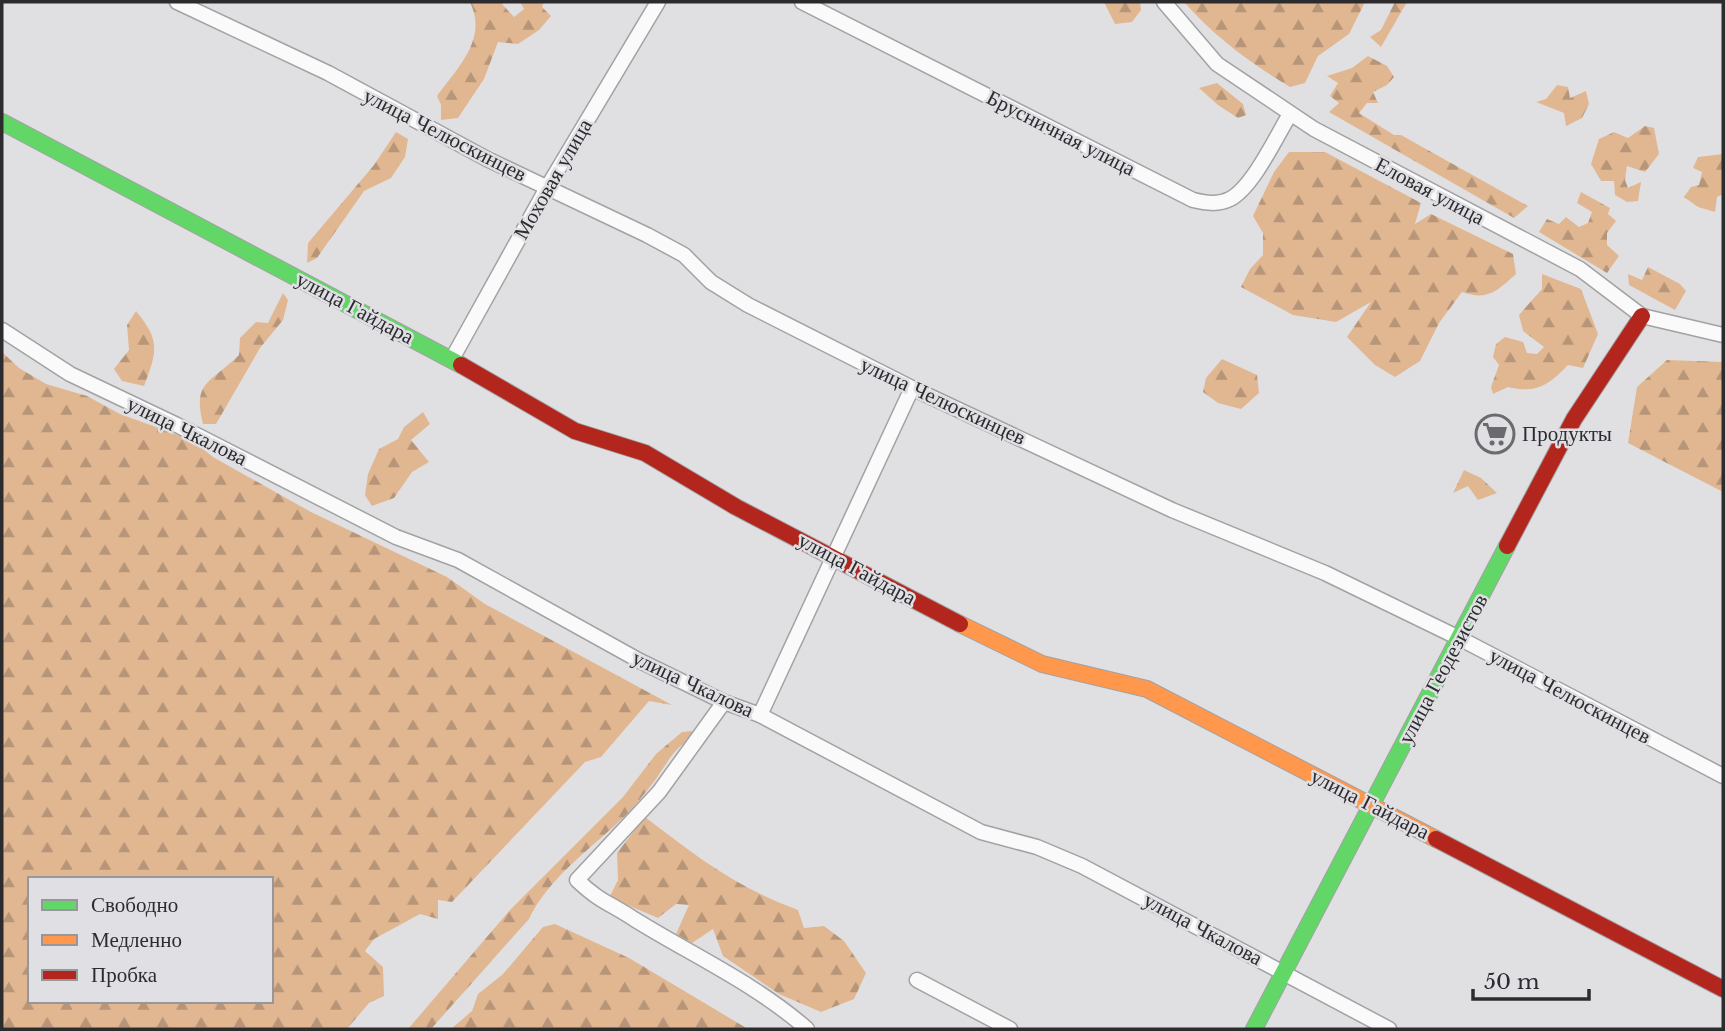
<svg xmlns="http://www.w3.org/2000/svg" width="1725" height="1031" viewBox="0 0 1725 1031" font-family="'Libre Baskerville',serif">
<defs>
<pattern id="forest-firs" width="22" height="20" patternUnits="userSpaceOnUse" patternTransform="scale(1.75)"><rect width="22" height="20" fill="#e1b792"/><path d="M5 1l3.5 6h-7zM16 11l3.5 6h-7z" fill="#b79578"/></pattern>
</defs>
<rect width="100%" height="100%" fill="#e0e0e3"/>
<g fill="url(#forest-firs)" fill-rule="evenodd">
<path d="M470 2H504L502 4 514 17 524 9 520 2H544L542 7 551 16 539 30 518 44 498 42 484 79 458 118 441 120V105L437 96C458 67 488 39 470 2Z"/>
<path d="M1104 2H1140L1141 10 1132 22 1115 24Z"/>
<path d="M1184 2H1365L1349 34 1318 56 1305 83 1290 87C1249 62 1216 38 1184 2Z"/>
<path d="M1395 2H1407L1381 47 1370 37 1381 30Z"/>
<path d="M1368 56 1387 66 1394 77 1387 85 1373 92 1378 103H1367L1359 113 1394 135H1401L1528 206 1514 218 1329 112 1339 103 1330 96 1338 83 1327 76 1352 68Z"/>
<path d="M1217 83 1243 104 1246 115 1238 118 1218 105 1199 88Z"/>
<path d="M1557 85 1568 87 1570 98 1586 91 1589 104 1582 118 1566 126 1564 113 1536 102 1546 99Z"/>
<path d="M1645 126 1654 128 1659 154 1645 172 1627 166 1625 180 1628 188 1641 182 1638 201 1627 202 1615 195 1614 181H1601L1591 164 1599 139 1614 132 1628 138Z"/>
<path d="M396 132 408 139 405 157 391 178 364 191 317 258 307 263 308 243 374 165Z"/>
<path d="M1289 152H1325L1421 203 1415 224 1431 214 1513 254 1516 274C1497 291 1488 301 1462 292L1439 323 1420 361 1395 377 1375 365 1347 337 1371 302 1336 322 1293 315 1241 287 1250 269 1263 255V233L1253 216 1274 172Z"/>
<path d="M1723 154V194L1717 197 1715 212 1698 207 1684 197 1691 187 1699 185 1702 172 1693 168 1698 157Z"/>
<path d="M1581 192 1610 208 1608 214 1616 221 1607 233V245L1619 256 1607 273 1539 232 1547 219 1559 224 1566 217 1579 227 1588 223 1592 212 1577 203Z"/>
<path d="M1648 267 1680 284 1686 291 1675 310 1629 285 1628 274 1642 280Z"/>
<path d="M1542 274 1581 289 1598 334 1583 368 1568 365C1549 385 1536 394 1508 387L1493 394 1491 387 1499 365 1493 357 1496 344 1505 337 1523 342 1527 353 1537 354 1544 347 1523 331 1519 315 1542 289Z"/>
<path d="M283 293 288 300 283 320 260 348 216 424H203C192 381 211 383 239 355L240 338 256 322 268 323Z"/>
<path d="M136 311C161 341 157 352 144 386L122 381 114 369 129 350 127 325Z"/>
<path d="M2 352 19 368 46 384 87 396 120 414 192 440 213 457 311 512 447 577 485 604 672 705 649 701 601 757 585 762 452 902 438 900V919L420 914 374 939 365 951 383 967 384 996 369 1003 347 1029H2ZM30 879H271V1001H30Z"/>
<path d="M1222 359 1257 375 1259 393 1241 409 1218 403 1203 392 1206 378Z"/>
<path d="M1667 360 1723 362V492L1628 443 1637 387Z"/>
<path d="M423 412 430 424 411 440 429 462 412 472 394 498 372 506 365 495 368 474 379 449 398 439 404 427Z"/>
<path d="M1464 470 1481 478 1497 493 1478 500 1468 486 1453 493Z"/>
<path d="M692 731 691 739C672 749 666 766 653 783 644 794 635 806 625 816 593 847 548 878 529 919L431 1029H408L510 910 623 797 656 754 682 732Z"/>
<path d="M645 817C696 856 737 888 798 910L804 928 824 926 844 941 866 973 854 999 821 1012 779 994 723 956 713 929 692 943 676 934 689 905 676 904 658 918 625 904 603 910 618 880 617 853Z"/>
<path d="M555 924 629 958 748 1029H451L472 1011 478 994 503 974 543 927Z"/>
</g>
<g fill="none" stroke-linecap="round" stroke-linejoin="round">
<defs>
<g id="street">
<path d="M177 2 328 73 487 159 647 235 684 255 711 282 748 305 912 388 1172 510 1325 573 1459 638 1723 776"/>
<path d="M802 2 1193 200C1206 203 1218 205 1230 199 1253 187 1276 137 1290 114"/>
<path d="M1164 2 1217 64 1314 129 1580 269 1642 316 1723 335"/>
<path d="M2 330 70 374 177 425 396 537 458 560 640 661 724 702 760 715 981 832 1037 847 1082 866 1389 1029"/>
<path d="M452 359 548 186 658 2"/>
<path d="M724 702 659 792 577 880C600 902 610 903 634 919 692 955 756 984 807 1029"/>
<path d="M760 715 912 388"/>
<path d="M917 980 1010 1029"/>
</g>
<g id="fast">
<path d="M2 122 461 365"/>
<path d="M1254 1029 1507 546"/>
</g>
<path id="slow" d="M960 624 1042 664 1147 689 1436 839"/>
<g id="jam">
<path d="M461 365 575 431 645 453 736 507 960 624"/>
<path d="M1507 546 1574 419 1642 316"/>
<path d="M1436 839 1723 989"/>
</g>
</defs>
<use href="#street" stroke="#a2a2a4" stroke-width="17"/>
<use href="#fast" stroke="#a2a2a4" stroke-width="18"/>
<use href="#slow" stroke="#a2a2a4" stroke-width="18"/>
<use href="#jam" stroke="#a2a2a4" stroke-width="18"/>
<use href="#street" stroke="#fafafb" stroke-width="14"/>
<use href="#fast" stroke="#63d668" stroke-width="16"/>
<use href="#slow" stroke="#ff974d" stroke-width="16"/>
<use href="#jam" stroke="#b3261e" stroke-width="16"/>
</g>
<defs>
<symbol id="supermarket-ring" viewBox="-11 -11 22 22"><circle r="9.5" fill="#dfdfe4" stroke="#6b6b6d" stroke-width="1.5"/><path d="M-6-5.5h2.5l.6 2H6L4.5 2H-2.5L-4.4-4H-6ZM-1.5 3.2a1.3 1.3 0 1 0 .1 0ZM3 3.2a1.3 1.3 0 1 0 .1 0Z" fill="#6b6b6d"/></symbol>
</defs>
<g fill-rule="evenodd">
<use href="#supermarket-ring" x="1473" y="412" width="44" height="44"/>
</g>
<g text-anchor="middle" stroke-width="5" stroke-linejoin="round" paint-order="stroke">
<g font-size="21" fill="#2c2c2e" stroke="#dfdfe4">
<text transform="translate(1061 133) rotate(27)" y="7">Брусничная улица</text>
<text transform="translate(445 135) rotate(27)" y="7">улица Челюскинцев</text>
<text transform="translate(553 179) rotate(-60)" y="7">Моховая улица</text>
<text transform="translate(1430 191) rotate(28)" y="7">Еловая улица</text>
<text transform="translate(355 308) rotate(28)" y="7">улица Гайдара</text>
<text transform="translate(943 401) rotate(25)" y="7">улица Челюскинцев</text>
<text transform="translate(187 431) rotate(26)" y="7">улица Чкалова</text>
<text transform="translate(857 569) rotate(28)" y="7">улица Гайдара</text>
<text transform="translate(1443 669) rotate(-62)" y="7">улица Геодезистов</text>
<text transform="translate(693 684) rotate(25)" y="7">улица Чкалова</text>
<text transform="translate(1570 696) rotate(28)" y="7">улица Челюскинцев</text>
<text transform="translate(1370 804) rotate(27)" y="7">улица Гайдара</text>
<text transform="translate(1203 929) rotate(28)" y="7">улица Чкалова</text>
</g>
<g font-size="21" fill="#2c2c2e" stroke="#dfdfe4" text-anchor="start">
<text x="1522" y="441">Продукты</text>
</g>
</g>
<rect width="1725" height="1031" fill="none" stroke="#2c2c2e" stroke-width="7"/>
<rect x="28" y="877" width="245" height="126" fill="#dfdfe4" stroke="#97979b" stroke-width="2"/>
<rect x="42" y="900" width="35" height="10" fill="#63d668" stroke="#97979b" stroke-width="2"/>
<text x="91" y="912" font-size="21" fill="#2c2c2e">Свободно</text>
<rect x="42" y="935" width="35" height="10" fill="#ff974d" stroke="#97979b" stroke-width="2"/>
<text x="91" y="947" font-size="21" fill="#2c2c2e">Медленно</text>
<rect x="42" y="970" width="35" height="10" fill="#b3261e" stroke="#97979b" stroke-width="2"/>
<text x="91" y="982" font-size="21" fill="#2c2c2e">Пробка</text>
<path d="M1473 989v10h116v-10" fill="none" stroke="#2c2c2e" stroke-width="3.5"/>
<text x="1484" y="989" font-size="21" fill="#2c2c2e" stroke="#dfdfe4" stroke-width="5" paint-order="stroke">50 m</text>
</svg>
